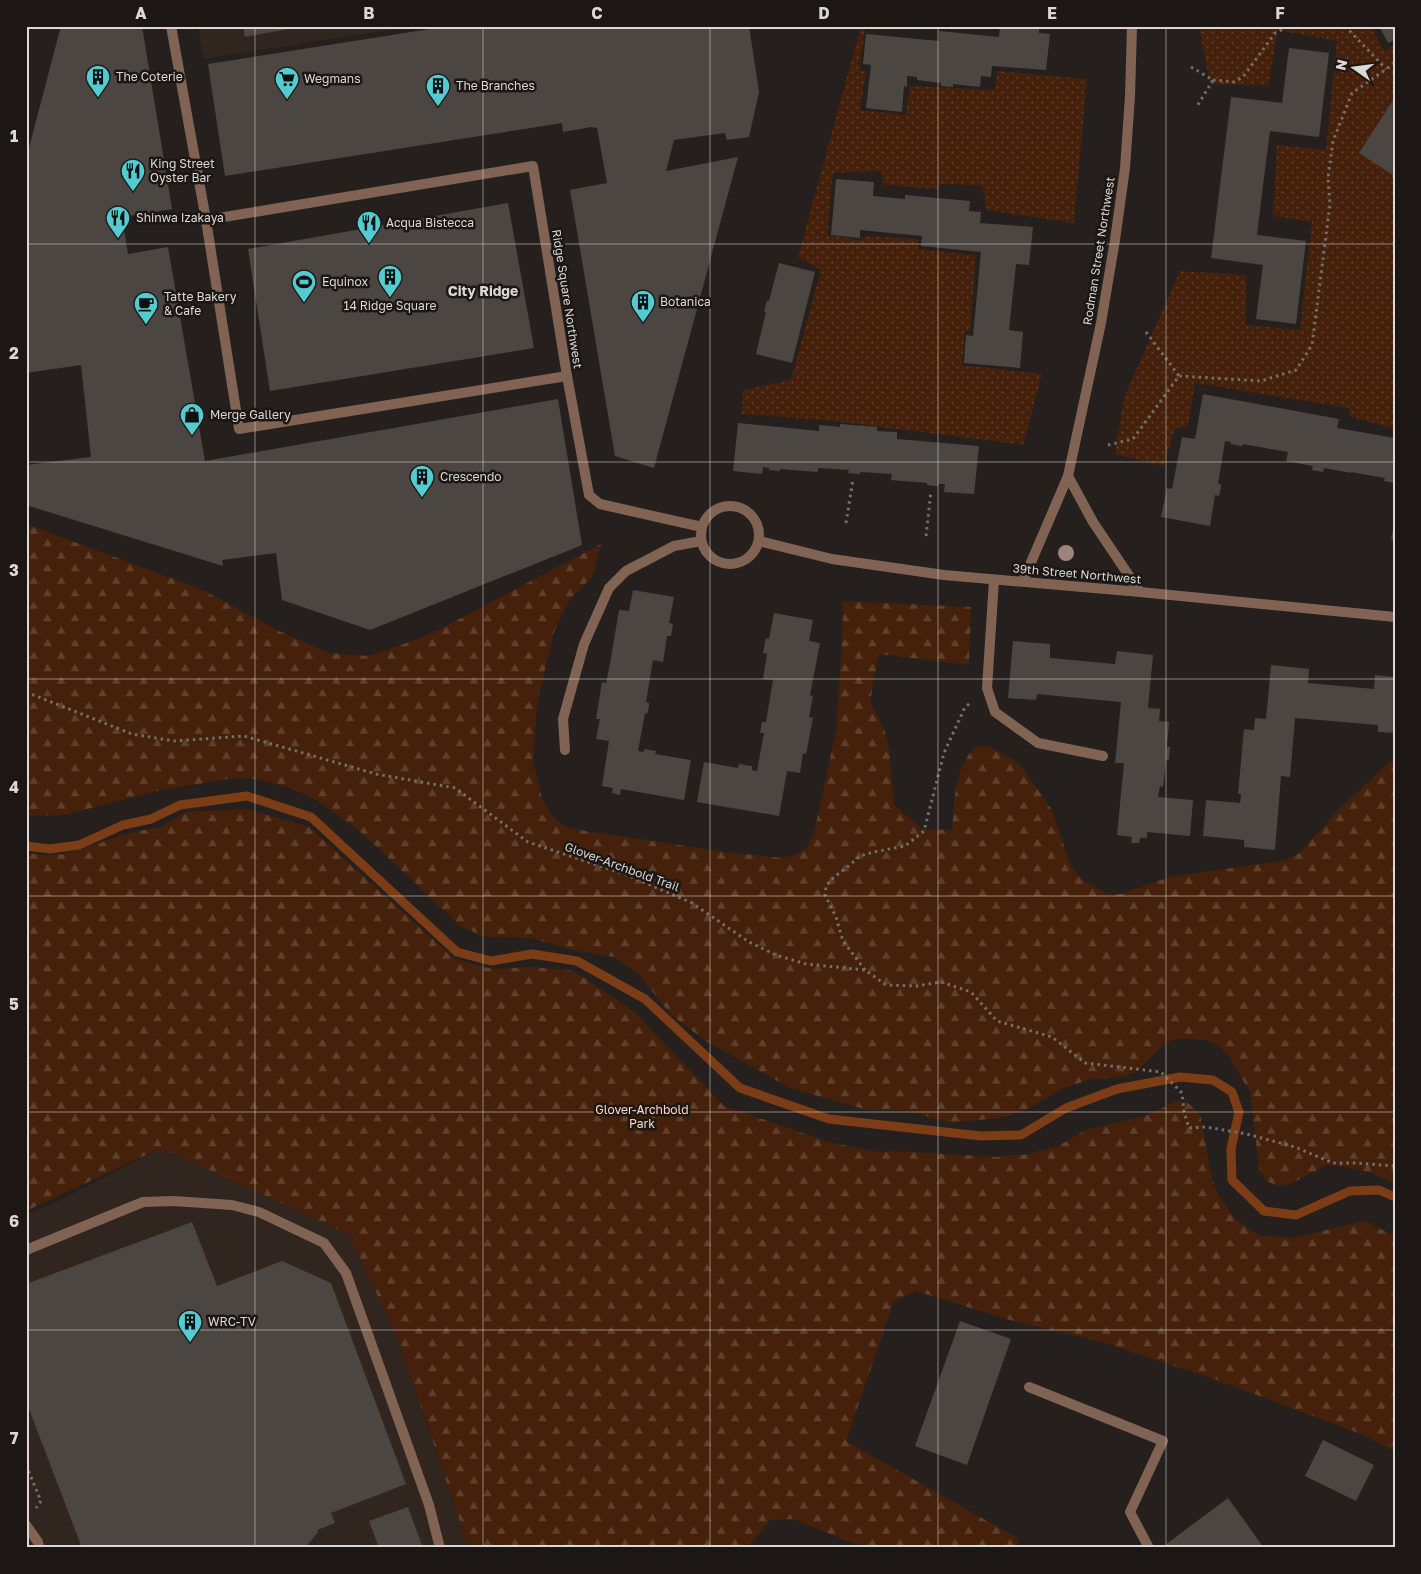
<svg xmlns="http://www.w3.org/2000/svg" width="1421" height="1574" viewBox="0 0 1421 1574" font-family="'Golos Text',sans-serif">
<defs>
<pattern id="green-dots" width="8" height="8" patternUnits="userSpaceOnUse" patternTransform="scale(1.25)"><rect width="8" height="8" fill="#45200a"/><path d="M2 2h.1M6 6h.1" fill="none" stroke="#5f402d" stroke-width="1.8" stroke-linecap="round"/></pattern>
<pattern id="forest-firs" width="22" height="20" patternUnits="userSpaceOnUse" patternTransform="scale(1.25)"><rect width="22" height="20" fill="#45200a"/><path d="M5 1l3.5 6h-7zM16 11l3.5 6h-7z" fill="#5f402d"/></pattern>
</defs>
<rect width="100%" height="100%" fill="#25201e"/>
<g fill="#30251f">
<path d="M198 26H416L203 59Z"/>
<path d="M161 1148 349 1228 399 1342 469 1548H26V1215L53 1204Z"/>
</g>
<g fill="url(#green-dots)">
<path d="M861 26H948L932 30 865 29 859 68 866 72 860 110 906 115 910 86 995 90 997 71 1087 79 1074 223 987 210 982 186 941 184 936 189 883 185 882 171 833 173 827 235 863 240 865 236 918 239V249L976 255 970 330 965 332 962 365 1042 374 1023 445 833 421 742 414 743 390 791 380 821 270 798 257Z"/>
<path d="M1199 26H1370L1385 51 1395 44V429L1350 416 1349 408 1195 383 1188 427 1175 428 1164 466 1115 454 1124 398 1180 271 1246 275V325L1300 330 1312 222 1273 216 1277 145 1326 150 1337 41 1278 30 1268 86 1210 84Z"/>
</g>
<g fill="url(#forest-firs)">
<path d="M26 524 201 589 277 630 329 653 369 656 418 639 446 626 601 544 592 577 570 599 554 632 537 703 533 761 542 798 551 815 564 826 579 830 726 852 782 858 797 854 808 846 814 833 836 731 842 641 843 601 971 607 969 665 879 654 870 701 885 732 889 747 894 805 922 829 952 830C955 800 953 771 975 747L989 746 1020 764 1052 810 1070 864 1081 879 1108 894H1121L1169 877 1287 860 1300 853 1341 807 1395 757V1184L1373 1173 1341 1166 1327 1165 1290 1184 1278 1186 1266 1181 1259 1168 1250 1092 1227 1054 1218 1045 1206 1040 1178 1038 1166 1043 1137 1071 1123 1077 1092 1079 1064 1088 1024 1111 999 1118 950 1123 906 1110H867L790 1088 706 1041 671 1015 639 974 614 957 573 950 531 938 485 937 460 926 363 834 318 801 293 789 258 779 233 778 157 791 64 815 26 816Z"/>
<path d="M248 809 309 827 455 959 492 969 532 967 574 971 636 1013 724 1106 829 1142 857 1148 879 1152 896 1151 995 1157 1030 1154 1060 1145 1085 1130 1145 1116 1177 1101 1187 1102 1200 1114 1212 1179 1218 1194 1234 1218 1259 1235 1292 1238 1365 1221 1395 1236V1451L1361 1434 1217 1380 1102 1342 1006 1319 916 1291 894 1301 846 1441 1019 1539 1016 1548H865L793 1519 770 1520 747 1548H469L399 1342 349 1234 161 1148 26 1211V853L44 855 65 854 133 832 161 827 186 812Z"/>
</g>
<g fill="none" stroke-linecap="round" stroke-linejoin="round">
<path stroke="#7c3c15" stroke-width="9" d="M26 846 50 849 79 845 123 825 151 819 180 805 247 796 311 817 457 952 491 961 532 954 577 961 645 999 740 1088 829 1119 981 1136 1021 1135 1066 1108 1117 1089 1180 1077 1213 1080 1232 1092 1239 1112 1231 1149 1232 1180 1264 1211 1296 1215 1350 1191 1379 1190 1395 1197"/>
</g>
<g fill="#4c4643">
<path d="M26 26H30L27 40H26Z"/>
<path d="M61 26H142L172 209 122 217 128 254 168 247 205 461 558 399 582 545 370 630 282 600 276 553 222 560 223 566 26 505V465L91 457 81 365 26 373V273L29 272 26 256V159Z"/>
<path d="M243 26H300V27L245 37Z"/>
<path d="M449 26H749L759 92 749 137 727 140 725 133 674 140 666 171 738 157 654 468 615 456 570 190 607 183 597 128 591 127 563 132 562 123 225 176 208 64Z"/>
<path d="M1000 26H1039V33L1050 34 1046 70 992 66 991 77 981 76 980 87 953 84V87L941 86V83L917 80V77L907 76V87L904 86 902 112 866 108 871 65 863 64 866 34 939 41V31L999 37Z"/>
<path d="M1379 26H1395V40L1388 43Z"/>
<path d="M1289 48 1329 53 1319 137 1270 131 1263 185 1257 235 1306 241 1296 324 1256 319 1263 265 1211 258 1231 97 1282 103Z"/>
<path d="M1395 97V179L1392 177 1393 175 1359 153Z"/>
<path d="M836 179 874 182 873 196 905 199V195L970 201 969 211 981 212 980 223 1033 227 1029 265 1016 264 1009 330 1023 332 1020 368 964 363 966 335 973 336 981 252 921 246 922 236 860 230V238L831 235Z"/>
<path d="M508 203 534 348 270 391 248 249Z"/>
<path d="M779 263 815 272 792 363 756 354 766 312 764 311 767 301H769Z"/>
<path d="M1203 394 1339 419 1337 428 1395 438V483L1384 481 1385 478 1351 472V473L1324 468 1323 472 1312 470 1313 466 1286 461 1288 452 1243 444 1242 446 1231 444V442L1225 441 1218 484H1221V487L1219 496 1215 495 1210 526 1161 517 1167 488 1172 489 1182 437 1195 439Z"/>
<path d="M738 423 819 431V425L840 427V424L877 427V431L897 432V439L979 446 974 494 944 492 945 484H939L938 486H934L927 485V483L891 480 892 474 860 472V474L848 473 849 470 818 468V472L780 469V471L769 470V468L763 467 762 474 733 471Z"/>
<path d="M1394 524H1395V541L1391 540Z"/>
<path d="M633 590 674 597 669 623 673 624 671 636H667L663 662 653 660 646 702 649 703V706L647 714 645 713 638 751 644 752V749L656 751 655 754 691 760 684 800 621 789 620 795 612 793 613 788 602 786 609 741 596 739 600 719H596L602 682 606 683 610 664 619 610 629 611Z"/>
<path d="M774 613 813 620 809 641 820 643 810 695 813 696 809 717 813 718 806 754 803 753 800 773 787 771 779 816 697 802 704 762 738 768 739 764 752 766V770L757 771 764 733H760L762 722H766L773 680 763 679 767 654 763 653 766 638 769 639Z"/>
<path d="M1013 641 1050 644V658L1115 664 1117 651 1153 655 1148 708 1160 709 1159 721 1169 722 1167 747H1170L1169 760H1166L1163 787 1160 786 1158 797 1193 800 1190 836 1147 832V838H1140L1139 843H1131L1132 837 1117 835 1124 763H1115L1121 702 1037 694 1036 700 1008 698Z"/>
<path d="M1271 665 1309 669 1308 683 1374 689 1375 675 1395 677V733L1378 732V725L1295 718 1290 777 1281 776 1275 850 1244 847V840L1203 836 1206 800 1240 803 1241 794H1238L1244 729 1254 730 1255 718 1266 719Z"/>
<path d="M192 1222 217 1286 282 1261 331 1283 406 1484 331 1513 335 1523 317 1530 318 1532 305 1548H82L26 1401V1284Z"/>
<path d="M960 1321 1011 1339 967 1465 915 1446Z"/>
<path d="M1323 1440 1374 1465 1356 1501 1305 1476Z"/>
<path d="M1228 1498 1264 1548H1161Z"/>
<path d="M408 1507 423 1548H379L369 1521Z"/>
</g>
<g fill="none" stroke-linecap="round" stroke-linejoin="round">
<g stroke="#736f6d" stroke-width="3" stroke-dasharray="2.5 4" stroke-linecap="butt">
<path d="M1345 26 1386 69"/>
<path d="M1191 67 1213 80 1196 108"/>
<path d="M1213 80 1234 82 1243 77 1275 33 1289 26"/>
<path d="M1146 332 1179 376"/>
<path d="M1108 445 1133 439 1179 376 1261 381 1296 370 1312 345 1330 204 1328 178 1333 141 1352 93 1395 63"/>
<path d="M846 523 853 479"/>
<path d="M926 536 931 491"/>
<path d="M26 692 132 734 174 741 244 736 376 774 455 788 528 842 627 875 692 903 749 942 776 955 806 964 865 970 886 985 916 986 941 982 971 992 997 1021 1052 1037 1085 1063 1161 1072 1182 1093 1184 1112 1189 1128 1206 1127 1247 1134 1295 1147 1333 1163H1357L1395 1166"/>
<path d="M865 970 843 941 836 917 825 895 826 886 834 877 845 869 860 856 874 852 905 846 924 831 944 753 965 707 972 702"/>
<path d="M26 1465 41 1501 36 1508"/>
</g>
<g stroke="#816354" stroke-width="10">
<path d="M994 580 987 688 995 712 1038 743 1103 756"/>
<path d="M565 750 563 719 584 644 609 588 626 571 674 546 701 541"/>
<path d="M26 1250 143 1202 173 1201 232 1205 259 1212 324 1243 346 1273 429 1505 440 1548"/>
<path d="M1029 1387 1163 1441 1130 1512 1149 1548"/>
<path d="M26 1525 38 1542 39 1548"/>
</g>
<g stroke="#816354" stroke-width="10">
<path d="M171 26 206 220 239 429 567 376 533 166 206 220"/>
<path d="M567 376 589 495 600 504 702 527"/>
<path d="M1068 476 1093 522 1140 592"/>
<circle cx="730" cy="535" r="29"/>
<path d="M759 541 832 559 944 575 1140 592 1395 617"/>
<path d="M1023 581 1068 476 1101 323 1115 240 1125 168 1130 96 1132 26"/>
</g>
</g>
<circle fill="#9c8478" cx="1066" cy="553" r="8"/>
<path fill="none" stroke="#dbd8d6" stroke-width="1" stroke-opacity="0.55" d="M255 26V1548M483 26V1548M710 26V1548M938 26V1548M1166 26V1548M26 244H1395M26 462H1395M26 679H1395M26 896H1395M26 1112H1395M26 1330H1395"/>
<defs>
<symbol id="building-pin" viewBox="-11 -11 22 30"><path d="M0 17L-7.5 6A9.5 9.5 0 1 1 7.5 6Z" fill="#52ccd1" stroke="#1c1714"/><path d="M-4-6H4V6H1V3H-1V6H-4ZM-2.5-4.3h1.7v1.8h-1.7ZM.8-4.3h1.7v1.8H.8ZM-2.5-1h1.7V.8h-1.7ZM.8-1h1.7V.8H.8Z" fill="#111"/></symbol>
<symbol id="supermarket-pin" viewBox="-11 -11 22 30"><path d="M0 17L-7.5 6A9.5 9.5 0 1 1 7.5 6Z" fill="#52ccd1" stroke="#1c1714"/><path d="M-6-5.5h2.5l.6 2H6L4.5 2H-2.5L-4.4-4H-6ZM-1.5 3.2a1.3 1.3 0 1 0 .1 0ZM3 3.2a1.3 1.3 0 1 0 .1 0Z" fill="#111"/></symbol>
<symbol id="restaurant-pin" viewBox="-11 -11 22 30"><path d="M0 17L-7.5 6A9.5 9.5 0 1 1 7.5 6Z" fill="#52ccd1" stroke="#1c1714"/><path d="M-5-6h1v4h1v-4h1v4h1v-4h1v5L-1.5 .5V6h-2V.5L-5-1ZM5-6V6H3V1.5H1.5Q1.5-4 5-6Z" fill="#111"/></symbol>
<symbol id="stadium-pin" viewBox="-11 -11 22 30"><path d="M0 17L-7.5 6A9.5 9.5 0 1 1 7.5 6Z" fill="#52ccd1" stroke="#1c1714"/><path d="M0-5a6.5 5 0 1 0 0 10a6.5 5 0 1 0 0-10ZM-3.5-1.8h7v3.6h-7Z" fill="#111"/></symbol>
<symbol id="cafe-pin" viewBox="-11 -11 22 30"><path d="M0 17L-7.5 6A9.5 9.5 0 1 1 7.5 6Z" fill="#52ccd1" stroke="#1c1714"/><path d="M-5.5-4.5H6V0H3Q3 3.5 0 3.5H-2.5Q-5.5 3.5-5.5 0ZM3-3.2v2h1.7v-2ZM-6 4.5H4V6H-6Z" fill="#111"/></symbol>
<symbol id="shop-pin" viewBox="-11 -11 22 30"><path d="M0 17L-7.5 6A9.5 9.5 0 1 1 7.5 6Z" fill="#52ccd1" stroke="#1c1714"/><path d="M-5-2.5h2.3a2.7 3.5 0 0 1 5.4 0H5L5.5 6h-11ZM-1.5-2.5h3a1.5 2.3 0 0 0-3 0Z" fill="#111"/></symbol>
</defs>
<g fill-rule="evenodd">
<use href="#building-pin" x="84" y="63" width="28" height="38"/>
<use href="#supermarket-pin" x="273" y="65" width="28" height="38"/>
<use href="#building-pin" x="424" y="72" width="28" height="38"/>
<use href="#restaurant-pin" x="119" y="157" width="28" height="38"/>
<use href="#restaurant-pin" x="104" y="204" width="28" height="38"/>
<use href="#restaurant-pin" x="355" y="209" width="28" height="38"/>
<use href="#building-pin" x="376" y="263" width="28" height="38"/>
<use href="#stadium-pin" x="290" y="268" width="28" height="38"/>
<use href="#building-pin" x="629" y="288" width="28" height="38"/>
<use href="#cafe-pin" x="132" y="290" width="28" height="38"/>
<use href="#shop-pin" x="178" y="401" width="28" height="38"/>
<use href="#building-pin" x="408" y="463" width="28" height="38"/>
<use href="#building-pin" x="176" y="1308" width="28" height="38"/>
</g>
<g text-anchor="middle" stroke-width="5" stroke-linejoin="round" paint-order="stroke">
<g font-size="12" fill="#dbd8d6" stroke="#1c1714" text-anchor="start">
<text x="116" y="81">The Coterie</text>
<text x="304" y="83">Wegmans</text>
<text x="456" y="90">The Branches</text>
<text x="150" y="168">King Street<tspan x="150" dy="14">Oyster Bar</tspan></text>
<text x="136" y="222">Shinwa Izakaya</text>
<text x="386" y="227">Acqua Bistecca</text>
<text x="322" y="286">Equinox</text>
<text x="164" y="301">Tatte Bakery<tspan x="164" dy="14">&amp; Cafe</tspan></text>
<text x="660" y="306">Botanica</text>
<text x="390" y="310" text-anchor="middle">14 Ridge Square</text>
<text x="210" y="419">Merge Gallery</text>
<text x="440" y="481">Crescendo</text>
<text x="208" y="1326">WRC-TV</text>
</g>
<g font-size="12" fill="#dbd8d6" stroke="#1c1714">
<text transform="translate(1099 251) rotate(-81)" y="4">Rodman Street Northwest</text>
<text transform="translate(567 299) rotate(81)" y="4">Ridge Square Northwest</text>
<text transform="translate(1077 574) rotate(5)" y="4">39th Street Northwest</text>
<text transform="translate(622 867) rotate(20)" y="4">Glover-Archbold Trail</text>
</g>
<g font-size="12" fill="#fed6c2" stroke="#1c1714">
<text x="642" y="1114">Glover-Archbold<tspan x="642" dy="14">Park</tspan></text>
</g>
<g font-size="14" font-weight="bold" fill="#dbd8d6" stroke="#1c1714">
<text x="483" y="296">City Ridge</text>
</g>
</g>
<rect width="1421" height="1574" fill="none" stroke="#1c1714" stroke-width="55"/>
<g transform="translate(1354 68) rotate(284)" stroke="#1c1714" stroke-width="4" paint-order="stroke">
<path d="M0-4L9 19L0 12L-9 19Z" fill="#dbd8d6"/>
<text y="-8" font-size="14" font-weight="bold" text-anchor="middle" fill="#dbd8d6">N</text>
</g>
<rect x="28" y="28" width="1366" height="1518" fill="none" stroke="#dbd8d6" stroke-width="2"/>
<g font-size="16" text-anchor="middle" font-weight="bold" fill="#dbd8d6">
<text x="141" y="19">A</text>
<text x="369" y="19">B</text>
<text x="597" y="19">C</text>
<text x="824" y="19">D</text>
<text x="1052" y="19">E</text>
<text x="1280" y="19">F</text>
<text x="14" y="142">1</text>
<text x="14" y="359">2</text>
<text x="14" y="576">3</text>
<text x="14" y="793">4</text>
<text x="14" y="1010">5</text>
<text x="14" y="1227">6</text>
<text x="14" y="1444">7</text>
</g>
</svg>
